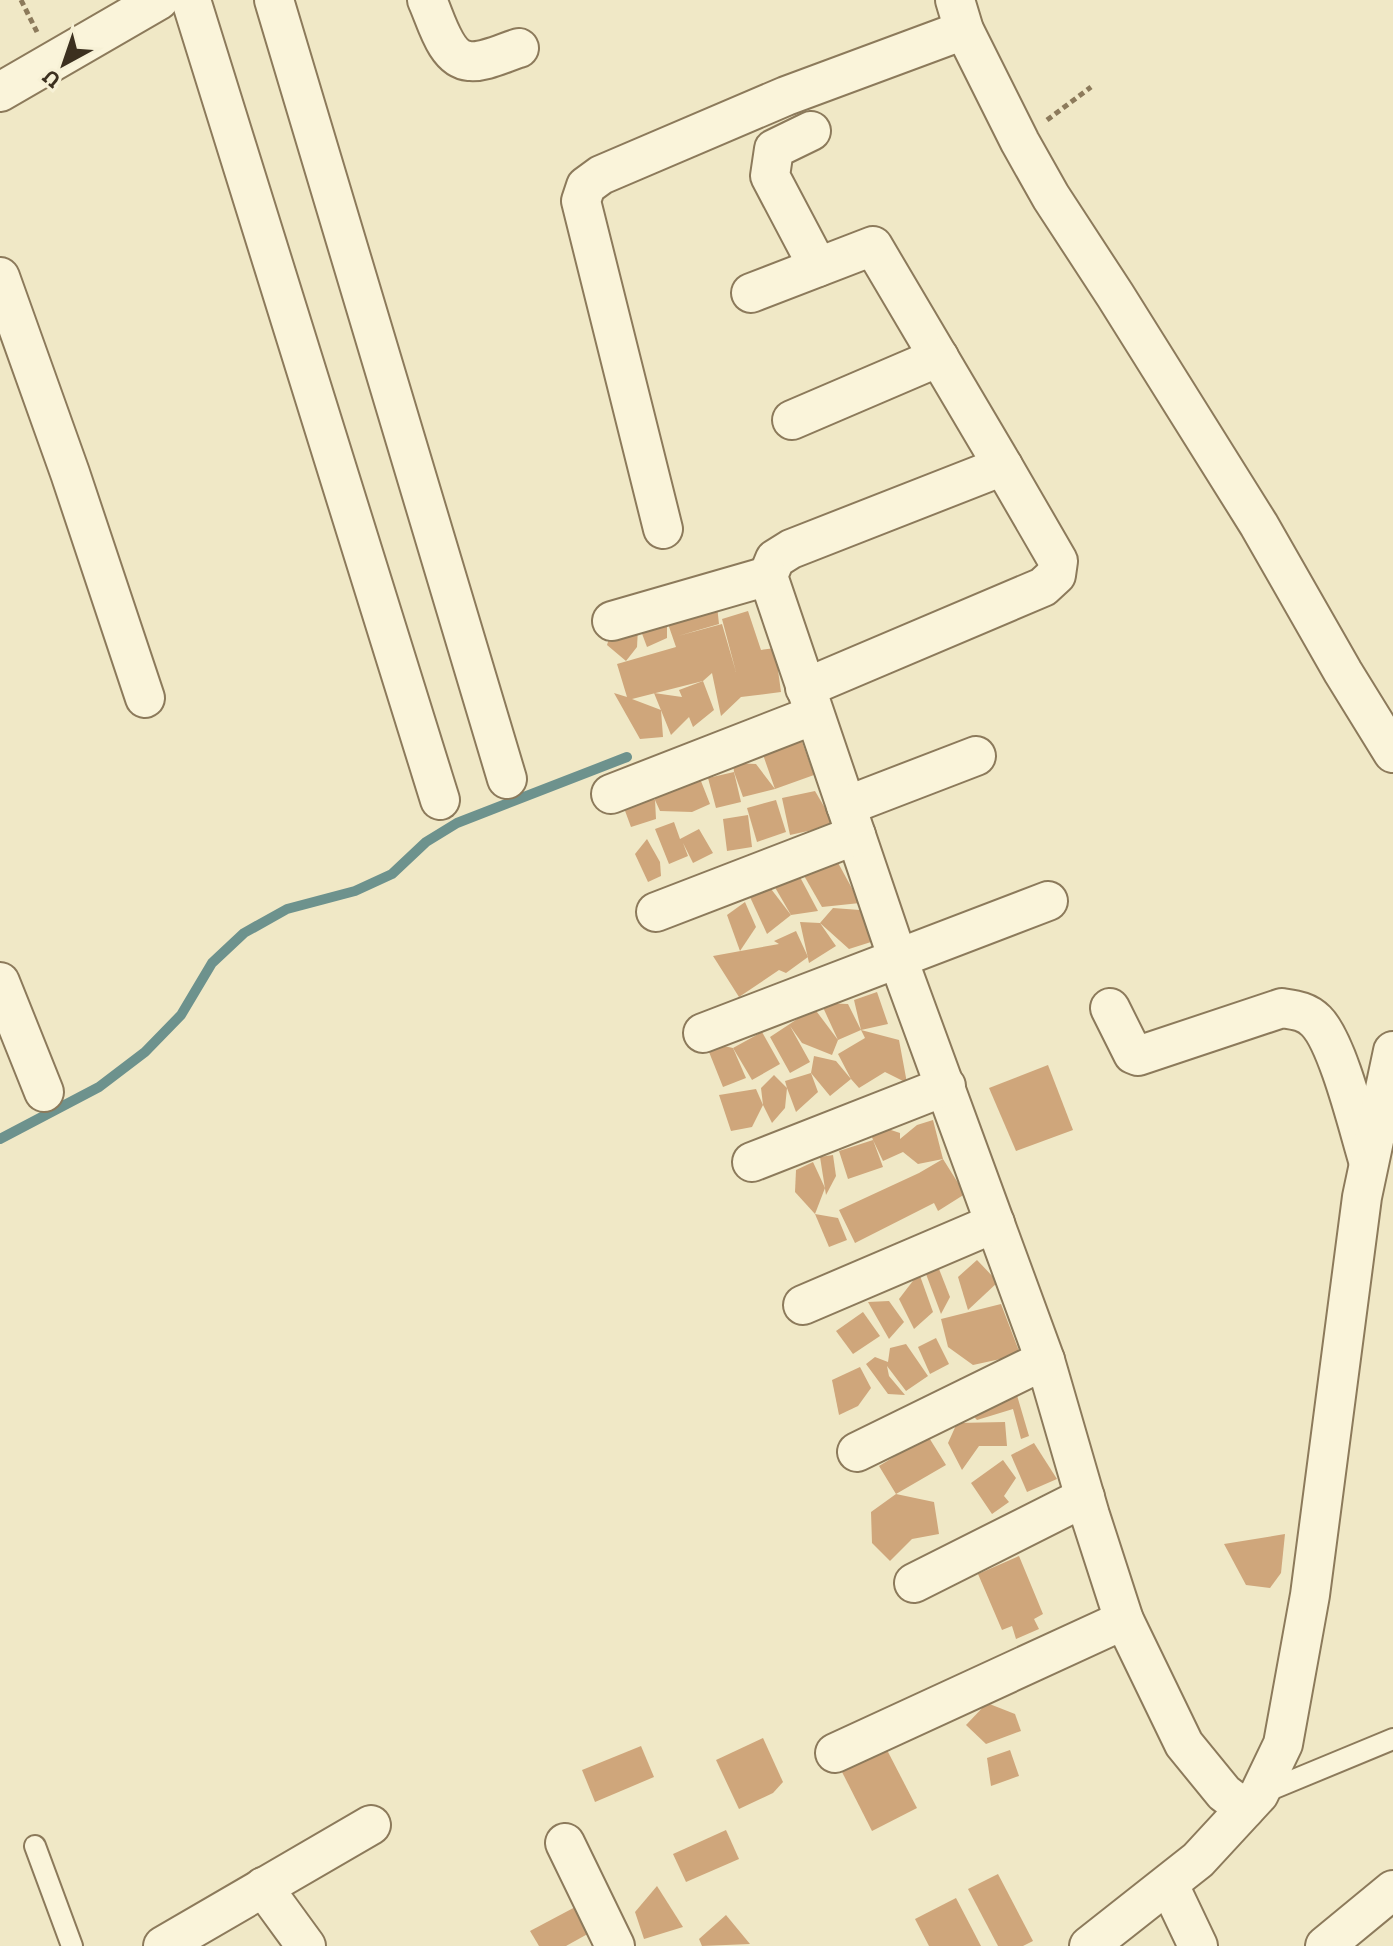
<svg xmlns="http://www.w3.org/2000/svg" width="1393" height="1946" viewBox="0 0 1393 1946" font-family="'Zilla Slab',serif">
<rect width="100%" height="100%" fill="#f0e8c6"/>
<g fill="none" stroke-linecap="round" stroke-linejoin="round">
<path stroke="#6d928d" stroke-width="10" d="M0 1139 99 1087 145 1052 181 1015 212 963 244 933 287 909 355 891 392 874 426 842 457 823 627 757"/>
</g>
<g fill="#cfa67b">
<path d="M717 606 719 624 678 636 722 624 736 672 722 619 748 611 761 650 775 648 781 692 741 697 721 716 712 673 703 681 632 699 661 710 663 737 640 739 614 693 627 697 617 664 676 647 667 621V638L647 647 641 631 667 621 689 612Z"/>
<path d="M638 628 637 647 626 661 607 645 610 635Z"/>
<path d="M703 681 714 710 693 727 689 717 671 735 654 693 682 697 679 690Z"/>
<path d="M800 736 814 775 775 789 743 797 734 772 733 763 756 764 775 789 761 749Z"/>
<path d="M697 771 710 804 692 812 660 811 655 800 656 819 631 827 621 800H655L654 795Z"/>
<path d="M734 772 741 802 716 808 708 778Z"/>
<path d="M815 791 835 825 790 835 782 798Z"/>
<path d="M776 800 786 832 757 842 747 808Z"/>
<path d="M748 815 752 847 727 851 723 819Z"/>
<path d="M674 822 680 839 699 829 713 853 693 863 683 843 688 856 669 864 655 829Z"/>
<path d="M647 839 660 862 661 876 648 882 635 854Z"/>
<path d="M831 850 860 903 822 907 799 867Z"/>
<path d="M769 877H800L818 911 791 915Z"/>
<path d="M768 885 791 915 767 934 750 897Z"/>
<path d="M745 902 756 927 740 951 727 915Z"/>
<path d="M833 908 860 910 871 942 849 949 820 923 836 946 809 963 800 922 820 923Z"/>
<path d="M796 931 808 957 786 973 779 970 739 997 713 956 779 944 774 941Z"/>
<path d="M877 992 888 1024 861 1030 838 1040 832 1055 802 1043 790 1026 810 1062 790 1073 770 1037 814 1008 838 1040 821 1003 848 1004 861 1030 854 1000Z"/>
<path d="M861 1030 899 1040 907 1083 885 1072 859 1088 851 1079 830 1096 811 1073 814 1056 836 1061 851 1079 838 1054 865 1038Z"/>
<path d="M762 1032 780 1064 752 1080 733 1048Z"/>
<path d="M705 1042 733 1048 746 1078 723 1087Z"/>
<path d="M1048 1065 1073 1130 1016 1151 989 1088Z"/>
<path d="M811 1073 818 1092 796 1112 787 1088 785 1108 772 1123 763 1105 761 1088 774 1075 787 1088 785 1081Z"/>
<path d="M756 1089 763 1105 752 1127 731 1131 719 1095Z"/>
<path d="M933 1120 943 1159 918 1164 903 1152 883 1161 873 1140 883 1167 848 1179 839 1151 873 1140 867 1122 900 1133V1139L917 1125Z"/>
<path d="M833 1155 836 1176 826 1195 820 1157Z"/>
<path d="M943 1159 965 1194 938 1211 934 1203 855 1243 839 1210 919 1173Z"/>
<path d="M813 1162 825 1188 815 1214 795 1192 796 1170Z"/>
<path d="M815 1214 838 1218 847 1240 829 1247Z"/>
<path d="M977 1260 998 1282 968 1310 958 1277Z"/>
<path d="M939 1269 950 1297 941 1314 926 1274Z"/>
<path d="M919 1273 933 1312 914 1329 899 1299Z"/>
<path d="M889 1301 904 1322 889 1339 868 1302Z"/>
<path d="M1001 1304 1022 1359 1005 1358 973 1365 948 1347 941 1319Z"/>
<path d="M863 1312 880 1336 853 1354 836 1331Z"/>
<path d="M936 1338 949 1364 930 1374 918 1347Z"/>
<path d="M906 1344 928 1376 906 1391 887 1366 889 1376 905 1395 888 1394 866 1364 875 1357 888 1362 890 1348Z"/>
<path d="M860 1367 871 1388 858 1406 839 1415 832 1380Z"/>
<path d="M1016 1392 1029 1436 1021 1439 1013 1409 977 1420 965 1407Z"/>
<path d="M1005 1422 1007 1446H979L962 1470 948 1443 957 1423Z"/>
<path d="M928 1436 946 1465 896 1494 934 1502 939 1534 912 1539 890 1561 872 1543 871 1512 896 1494 879 1466Z"/>
<path d="M1034 1443 1057 1479 1027 1492 1011 1455Z"/>
<path d="M1003 1460 1016 1478 1004 1496 1009 1502 992 1514 971 1483Z"/>
<path d="M1285 1534 1281 1573 1270 1588 1246 1585 1224 1544Z"/>
<path d="M1019 1556 1043 1614 1034 1619 1039 1629 1016 1639 1012 1626 1002 1630 978 1574Z"/>
<path d="M987 1703 1015 1714 1021 1731 986 1744 966 1725Z"/>
<path d="M763 1738 783 1782 773 1793 739 1809 716 1760Z"/>
<path d="M641 1746 654 1777 595 1802 582 1770Z"/>
<path d="M887 1750 917 1808 872 1831 842 1772Z"/>
<path d="M1010 1750 1019 1776 991 1786 987 1758Z"/>
<path d="M726 1830 739 1859 686 1882 673 1854Z"/>
<path d="M998 1874 1033 1941 1023 1946H998L968 1889Z"/>
<path d="M657 1886 683 1927 644 1939 635 1912Z"/>
<path d="M956 1898 981 1946H929L915 1919Z"/>
<path d="M579 1905 593 1931 566 1946H539L530 1931Z"/>
<path d="M726 1915 750 1944 702 1946 699 1939Z"/>
</g>
<g fill="none" stroke-linecap="round" stroke-linejoin="round">
<defs>
<g id="lane">
<path d="M1260 1794 1393 1739"/>
<path d="M35 1846 72 1946"/>
</g>
<g id="street">
<path d="M191 0 440 800"/>
<path d="M274 0 507 779"/>
<path d="M427 0C436 19 445 59 469 61 484 63 505 52 519 48"/>
<path d="M955 0 964 30 1020 142 1051 197 1115 295 1259 525 1343 672 1393 753"/>
<path d="M0 92 159 0"/>
<path d="M811 131 774 149 770 176 818 267"/>
<path d="M0 277 70 473 145 698"/>
<path d="M751 293 873 246 1003 466 791 549 775 559 768 576 898 959 1045 1360 1090 1515 1124 1620 1184 1744 1224 1793 1245 1809"/>
<path d="M792 420 939 357"/>
<path d="M663 529 581 201 586 186 601 175 786 96 964 30"/>
<path d="M612 621 768 576"/>
<path d="M805 688 1043 587 1056 575 1058 561 1003 466"/>
<path d="M611 794 814 715"/>
<path d="M846 806 976 756"/>
<path d="M656 912 856 835"/>
<path d="M0 982 44 1092"/>
<path d="M1110 1008 1133 1054 1138 1056 1282 1008C1295 1010 1306 1011 1316 1021 1338 1043 1358 1127 1368 1160"/>
<path d="M703 1033 1048 901"/>
<path d="M752 1162 946 1086"/>
<path d="M803 1305 995 1223"/>
<path d="M857 1452 1045 1360"/>
<path d="M914 1583 1085 1497"/>
<path d="M835 1753 1124 1620"/>
<path d="M565 1843 615 1946"/>
<path d="M1169 1885 1198 1946"/>
<path d="M263 1887 306 1946"/>
<path d="M163 1946 371 1825"/>
<path d="M1089 1946 1198 1860 1259 1794 1283 1744 1310 1595 1362 1197 1393 1051"/>
<path d="M1325 1946 1393 1890"/>
</g>
</defs>
<use href="#lane" stroke="#8c7a5b" stroke-width="24"/>
<use href="#street" stroke="#8c7a5b" stroke-width="42"/>
<g stroke="#8c7a5b" stroke-width="5" stroke-dasharray="6 4" stroke-linecap="butt">
<path d="M21 0 37 32"/>
<path d="M1047 120 1091 87"/>
</g>
<use href="#lane" stroke="#faf4da" stroke-width="20"/>
<use href="#street" stroke="#faf4da" stroke-width="38"/>
</g>
<g transform="translate(64 64) rotate(220)" stroke="#f7f1d6" stroke-width="6" paint-order="stroke">
<path d="M0-6L14 30L0 20L-14 30Z" fill="#3c301f"/>
<text y="-12" font-size="22" font-weight="bold" text-anchor="middle" fill="#3c301f">U</text>
</g>
</svg>
